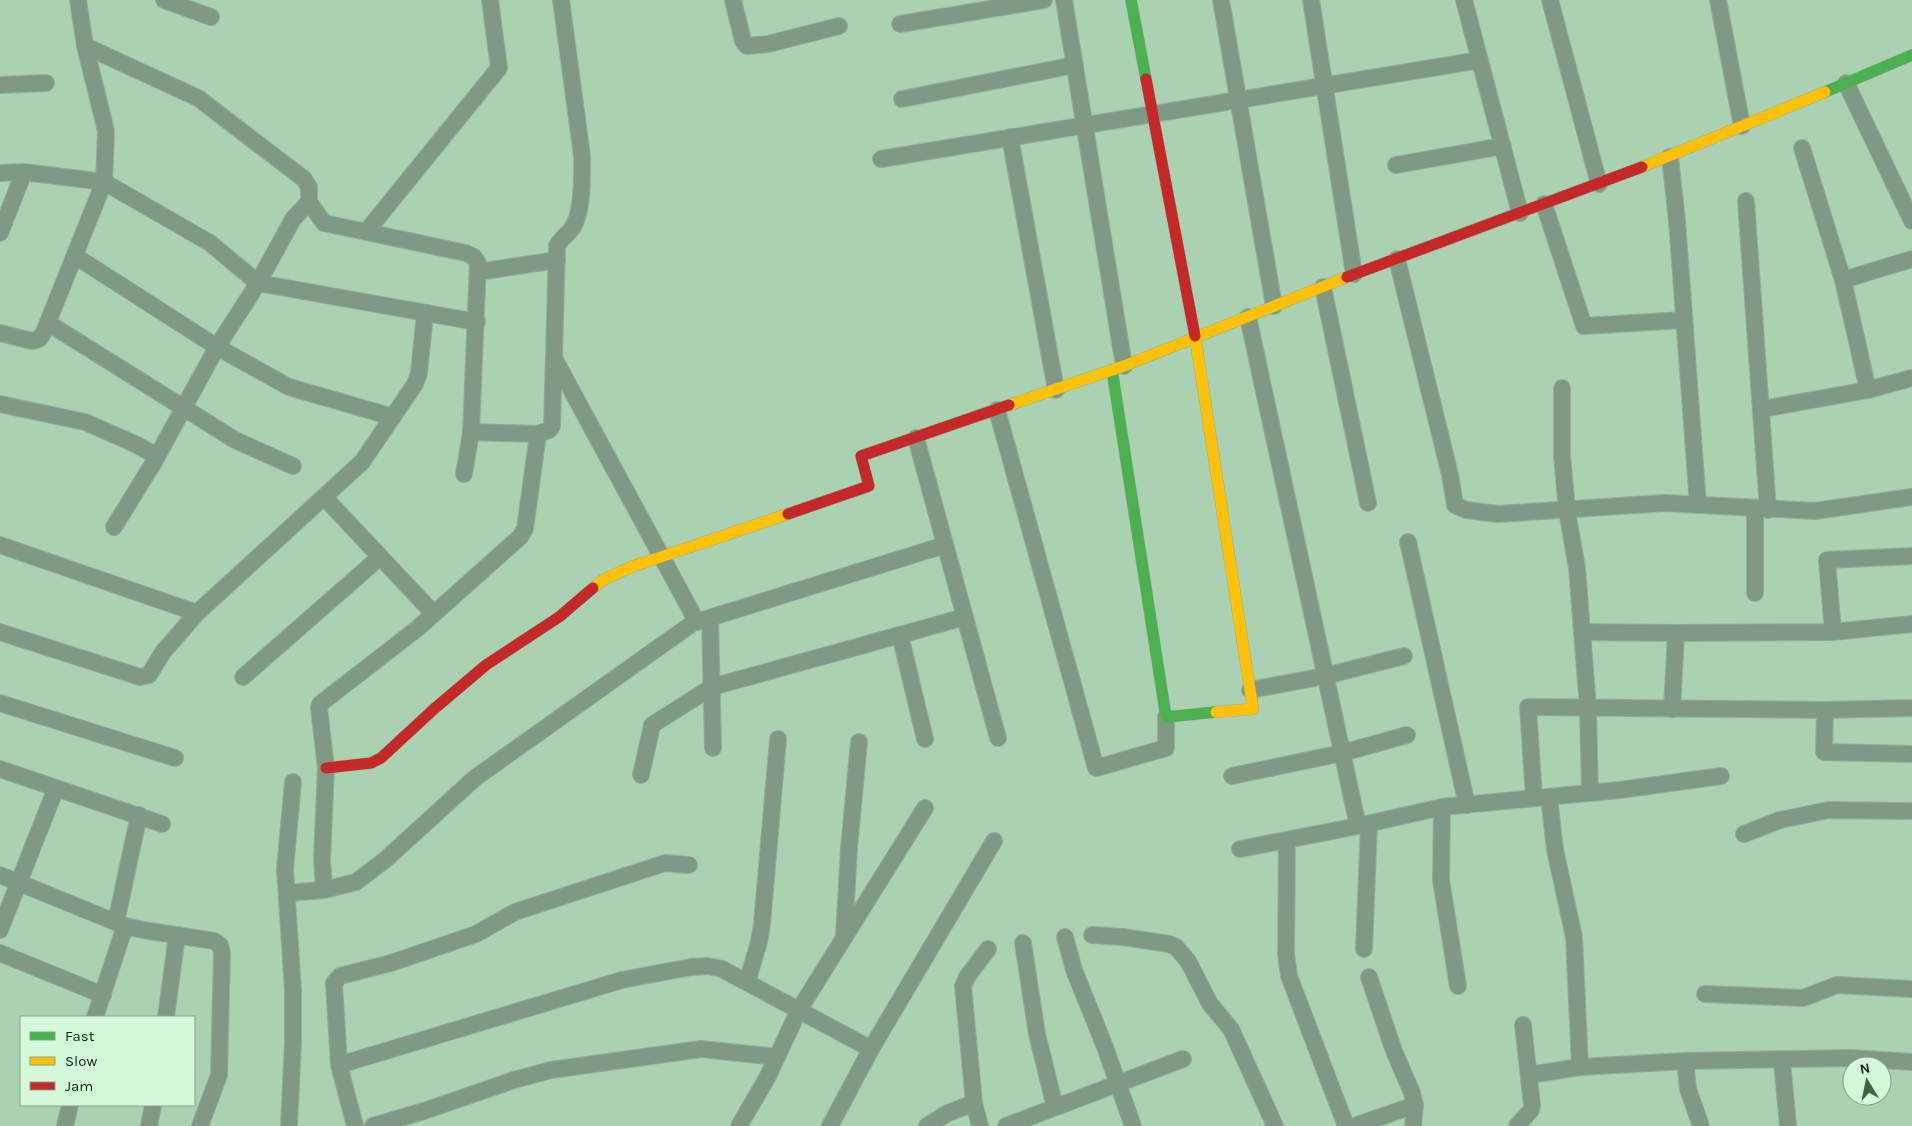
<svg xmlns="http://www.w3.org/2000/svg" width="1912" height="1126" viewBox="0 0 1912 1126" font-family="Karla,sans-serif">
<rect width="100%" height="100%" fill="#aad1b2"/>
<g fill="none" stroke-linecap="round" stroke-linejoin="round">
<defs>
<g id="street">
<path d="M164 0 211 17"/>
<path d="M733 0 743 41 747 46 768 44 839 26"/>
<path d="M1064 0 1124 366"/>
<path d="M1221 0 1274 306"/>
<path d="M1311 0 1354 274"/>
<path d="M1464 0 1520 213"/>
<path d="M1550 0 1599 184"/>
<path d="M1718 0 1742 126"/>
<path d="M900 24 1044 0"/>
<path d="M85 46 198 98 304 179 309 187V202L324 223 466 253 474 257 478 263 471 432 464 474"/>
<path d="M1846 83 1912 221"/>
<path d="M0 85 46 83"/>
<path d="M902 99 1075 65"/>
<path d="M1010 137 1056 390"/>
<path d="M1802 148 1843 280 1868 390"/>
<path d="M1670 157 1677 221 1698 505"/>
<path d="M881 159 1480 60"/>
<path d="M1396 165 1503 146"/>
<path d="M0 173 24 172 104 182 210 243 258 283 477 322"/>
<path d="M1746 201 1768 510"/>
<path d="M1544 204 1584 326 1684 320"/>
<path d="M366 232 499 68 490 0"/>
<path d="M0 233 24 172"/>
<path d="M75 256 217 347 289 387 393 417"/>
<path d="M1397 259 1450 475 1455 505 1466 510 1498 514 1665 503 1815 511 1912 497"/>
<path d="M478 272 557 260"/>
<path d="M1843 280 1912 259"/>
<path d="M1323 287 1368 503"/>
<path d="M1248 317 1358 826"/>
<path d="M48 323 235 440 293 466"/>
<path d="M0 333 32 341 39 339 44 332 104 182 106 131 85 46 78 0"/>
<path d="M554 358 697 622"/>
<path d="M1562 388V455L1567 511 1577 568 1588 708 1590 793"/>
<path d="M0 404 85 422 135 444 157 456"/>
<path d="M1762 409 1868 390 1912 378"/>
<path d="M997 410 1096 768 1166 748V717"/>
<path d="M471 432 538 434 549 430 552 426 557 246C561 237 570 234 574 225 583 208 582 175 582 156L561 0"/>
<path d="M916 438 998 738"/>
<path d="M324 497 434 614"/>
<path d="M114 527 154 462 217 347 258 283 293 219 309 202"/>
<path d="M1408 542 1467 805"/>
<path d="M0 545 197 613"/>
<path d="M1755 593V509"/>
<path d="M710 618 713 748"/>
<path d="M0 632 140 677 149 675 163 652 197 613 362 462 415 384 419 373 425 313"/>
<path d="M1582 632 1676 633"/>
<path d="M1833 632 1912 624"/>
<path d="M900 635 925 739"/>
<path d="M243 677 380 557"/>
<path d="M1250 690 1325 676 1404 656"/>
<path d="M0 703 175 758"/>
<path d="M1672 709 1676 633 1833 632 1827 560 1912 556"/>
<path d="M1825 710 1824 752 1912 754"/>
<path d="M0 769 162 824"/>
<path d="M641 775 652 725 712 687 965 617"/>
<path d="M1232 776 1342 753 1407 735"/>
<path d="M1549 797 1555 850 1574 937 1580 1067"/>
<path d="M1534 798 1528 707 1825 710 1912 708"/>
<path d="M1442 807 1441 880 1458 986"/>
<path d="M1744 834 1780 820 1829 810 1912 811"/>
<path d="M1287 840 1286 954 1289 976 1346 1126"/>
<path d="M1240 849 1358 826 1442 807 1620 790 1721 776"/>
<path d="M0 875 125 926 143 930 214 941 220 945 222 953 219 1075 200 1126"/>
<path d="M324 890 322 859 326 768 319 708 320 704 418 628 520 537 525 529 538 434"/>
<path d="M287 893 324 890 356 882 385 860 475 778 693 623 945 545"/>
<path d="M116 922 139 815"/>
<path d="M0 930 56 788"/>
<path d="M1092 935 1123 937 1169 944 1176 947 1188 961 1210 1004 1231 1029 1275 1126"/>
<path d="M844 936 849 848 859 742"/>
<path d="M1065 937 1074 970 1105 1047 1133 1126"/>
<path d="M1023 943 1037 1034 1055 1107"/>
<path d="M1364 949 1369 824"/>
<path d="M0 953 103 995"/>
<path d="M1369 977 1394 1051 1412 1093 1415 1105 1413 1126"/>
<path d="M747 982 759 942 762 924 778 739"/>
<path d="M1705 994 1803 998 1837 985 1912 989"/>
<path d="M95 1017 125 926"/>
<path d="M166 1017 177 935"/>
<path d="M1685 1061 1688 1089 1701 1126"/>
<path d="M1782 1061 1788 1126"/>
<path d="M339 1065 622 980 691 967 708 966 722 969 871 1049"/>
<path d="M1529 1075 1580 1067 1685 1061 1851 1058 1912 1062"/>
<path d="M65 1126 70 1105"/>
<path d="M149 1126 153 1105"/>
<path d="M289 1126 293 1042V991L285 869 293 782"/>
<path d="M355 1126 339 1065 334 983 340 976 391 963 476 934 515 912 665 863 689 865"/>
<path d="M373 1126 424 1111 514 1080 551 1070 701 1049 777 1057"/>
<path d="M739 1126 767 1078 799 1010 925 808"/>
<path d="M830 1126 871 1049 994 841"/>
<path d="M927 1126 948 1113 974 1103"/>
<path d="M980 1126 974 1103 963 986 967 977 988 949"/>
<path d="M1006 1126 1183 1059"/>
<path d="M1354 1126 1415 1105"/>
<path d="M1517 1126 1531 1110 1532 1105 1523 1025"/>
</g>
<g id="fast">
<path d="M1131 0 1146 79"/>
<path d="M1825 92 1912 55"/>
<path d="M1112 370 1166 717 1216 712"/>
</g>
<g id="slow">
<path d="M1642 167 1825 92"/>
<path d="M1195 336 1253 709 1216 712"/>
<path d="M1009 405 1124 366 1347 277"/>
<path d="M593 588 603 580 631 567 788 514"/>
</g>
<g id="jam">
<path d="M1146 79 1195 336"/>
<path d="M1347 277 1642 167"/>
<path d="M788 514 869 486 861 456 1009 405"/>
<path d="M326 768 371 763 381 758 434 709 486 665 559 617 593 588"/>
</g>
</defs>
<use href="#street" stroke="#90af96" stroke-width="18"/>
<use href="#fast" stroke="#90af96" stroke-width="12"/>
<use href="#slow" stroke="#90af96" stroke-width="12"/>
<use href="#jam" stroke="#90af96" stroke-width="12"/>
<use href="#street" stroke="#809985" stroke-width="16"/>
<use href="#fast" stroke="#4caf50" stroke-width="11"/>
<use href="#slow" stroke="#ffc107" stroke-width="11"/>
<use href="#jam" stroke="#c62828" stroke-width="11"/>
</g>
<rect x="20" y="1016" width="175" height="90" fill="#d5f8da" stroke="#83a389"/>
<rect x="30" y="1032" width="25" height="8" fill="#4caf50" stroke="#83a389"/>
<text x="65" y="1041" font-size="15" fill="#07240f">Fast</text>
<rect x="30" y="1057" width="25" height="8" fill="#ffc107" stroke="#83a389"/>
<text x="65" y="1066" font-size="15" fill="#07240f">Slow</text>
<rect x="30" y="1082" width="25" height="8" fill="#c62828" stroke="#83a389"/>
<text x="65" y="1091" font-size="15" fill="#07240f">Jam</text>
<g transform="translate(1867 1081) rotate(350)"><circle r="24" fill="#d5f8da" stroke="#83a389"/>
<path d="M0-4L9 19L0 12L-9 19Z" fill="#406148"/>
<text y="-8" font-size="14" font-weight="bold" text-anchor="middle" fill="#07240f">N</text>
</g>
</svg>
